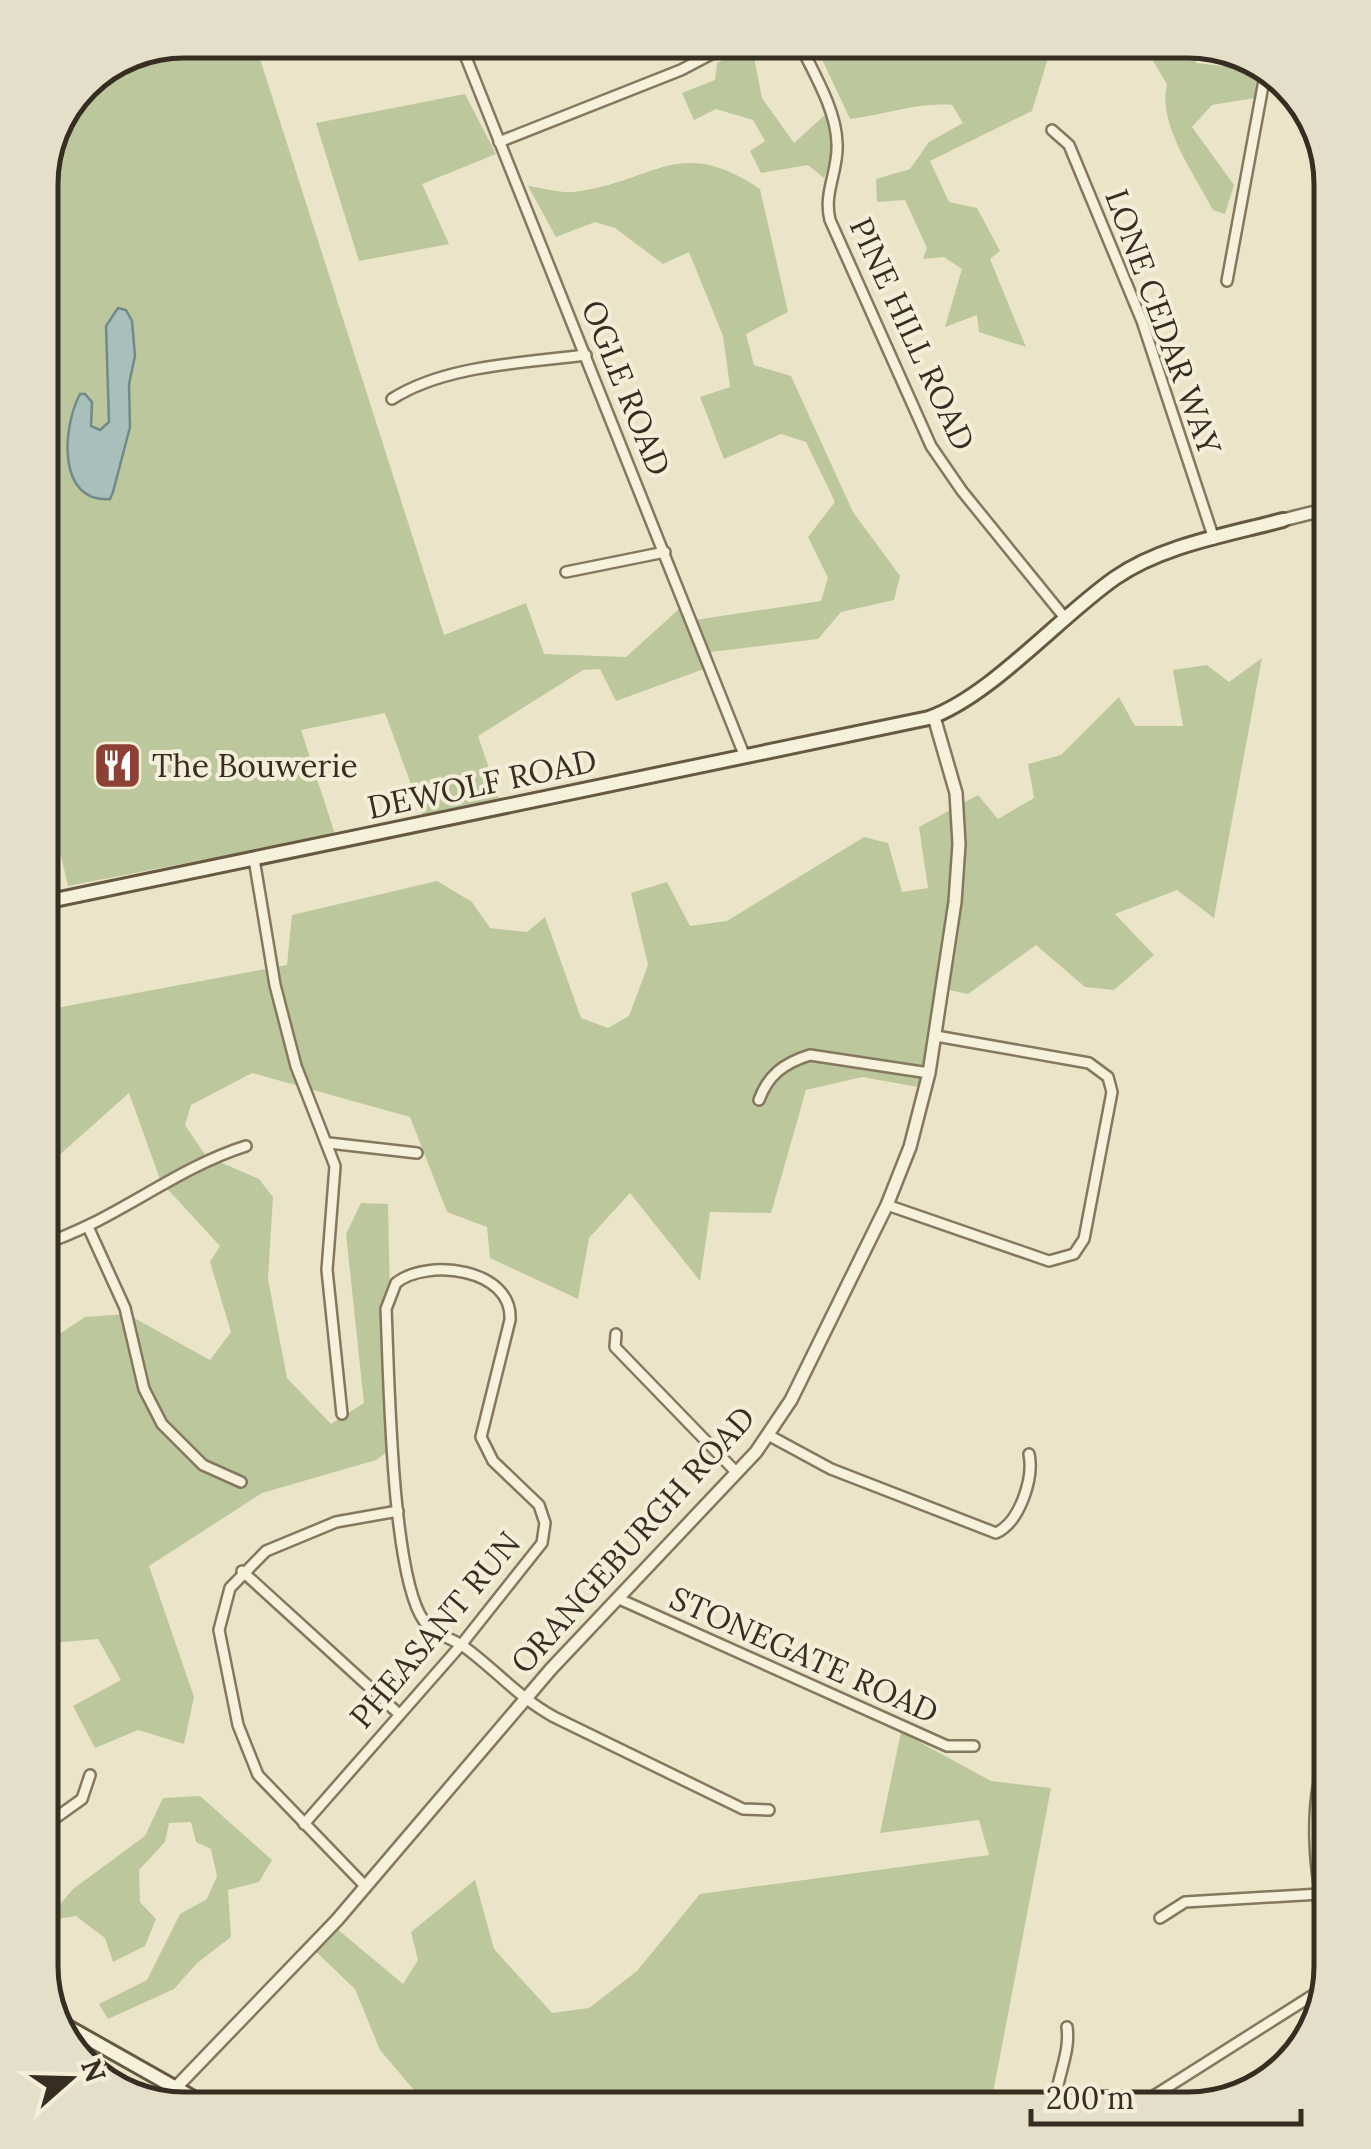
<svg xmlns="http://www.w3.org/2000/svg" width="1371" height="2149" viewBox="0 0 1371 2149" font-family="Lora,serif">
<rect width="100%" height="100%" fill="#eae5c8"/>
<g fill="#bdc79d">
<path d="M183 40H254L444 635 526 603 544 654 626 657 689 600 695 620 821 601 828 578 808 537 835 502 806 442 781 434 724 459 700 397 730 387 723 336 689 252 663 264 615 228 595 222 556 237 528 186C542 188 560 193 574 192 655 182 678 134 760 189L788 312 746 334 754 365 791 376 853 512 900 576 894 600 841 612 818 639 711 652 715 665 616 701 600 669 583 670 478 736 499 798 423 817 385 713 301 730 335 834 68 886 40 767V174L82 82Z"/>
<path d="M813 40H838L835 52 861 58 871 40H1073L1051 48 1032 111 930 161 949 202 977 208 1000 251 990 259 1026 347 979 332 977 315 945 327 962 269 944 257 923 259 927 248 905 200 877 202 876 179 910 169 929 142 963 123 952 105C917 102 885 115 850 119Z"/>
<path d="M1131 40H1157L1162 50 1172 40 1199 41 1190 46 1196 63 1231 67 1257 60 1255 98 1212 105 1192 127 1234 185 1225 214 1213 210C1195 175 1157 124 1167 84L1147 51Z"/>
<path d="M752 47 762 98 794 143 826 114 834 153 824 178 808 165 761 173 750 151 765 141 753 120 716 109 694 120 682 93 715 80 717 63Z"/>
<path d="M465 94 496 154 422 184 449 244 359 261 316 123Z"/>
<path d="M1262 658 1214 918 1177 890 1115 914 1154 955 1114 990 1085 987 1036 945 968 994 944 989 924 1088 862 1077 806 1090 771 1213 710 1212 700 1281 630 1193 589 1238 578 1299 490 1258 487 1227 447 1212 410 1117 252 1073 191 1105 185 1125 206 1156 259 1179 273 1197 268 1279 287 1378 331 1424 364 1403 346 1234 361 1203 388 1204 393 1448 376 1460 262 1493 149 1566 194 1697 184 1744 138 1730 95 1748 73 1706 121 1680 98 1639 40 1644V1347L85 1317 127 1314 210 1360 231 1332 210 1262 220 1246 161 1182 129 1093 47 1166H40V1011L287 965 292 915 437 881 472 902 490 928 527 932 545 917 581 1018 608 1028 629 1016 648 965 631 893 667 882 690 926 727 921 864 837 888 843 902 892 928 888 919 827 978 795 998 819 1034 798 1028 764 1061 755 1119 697 1135 726H1183L1173 670 1207 665 1229 682Z"/>
<path d="M901 1732 991 1781 1051 1788 990 2109H430L380 2050 355 1989 310 1946 330 1923 403 1984 418 1960 411 1932 475 1880 494 1949 552 2013 589 2008 637 1971 700 1894 989 1855 979 1820 880 1833Z"/>
<path d="M200 1796 272 1860 259 1882 228 1890 231 1937 197 1963 174 1989 108 2019 99 2004 147 1980 180 1914 207 1899 217 1876 211 1849 196 1842 191 1822 169 1823 165 1842 139 1870 140 1902 156 1919 145 1946 113 1962 105 1938 76 1916 46 1921 73 1889 145 1836 163 1798Z"/>
</g>
<path fill="#a8bfbb" stroke="#708c89" stroke-width="2.5" d="M118 308 126 310 132 321 135 356 129 384 130 427 113 492 110 499C57 503 62 428 80 394H85L92 402 91 426 100 430 109 422 106 326Z"/>
<g fill="none" stroke-linecap="round" stroke-linejoin="round">
<defs>
<g id="minor">
<path d="M459 40 745 757"/>
<path d="M798 40C812 71 836 108 837 143 839 170 823 192 830 220L931 446 962 491 1065 618"/>
<path d="M1052 130 1069 145 1142 321 1214 539"/>
<path d="M499 142 681 70 738 40"/>
<path d="M1227 281 1267 64"/>
<path d="M392 399C445 365 524 363 586 355"/>
<path d="M566 572 665 552"/>
<path d="M254 859 275 985 296 1066 335 1166 327 1270 342 1414"/>
<path d="M759 1100C768 1075 784 1063 810 1055L929 1073"/>
<path d="M329 1143 417 1153"/>
<path d="M887 1205 1049 1261 1074 1254 1084 1239 1112 1092 1108 1077 1089 1063 936 1036"/>
<path d="M89 1229 125 1308 144 1389 162 1424 203 1465 241 1482"/>
<path d="M40 1245C114 1222 173 1169 246 1146"/>
<path d="M616 1334 615 1347 737 1473"/>
<path d="M770 1436 831 1469 996 1533C1020 1522 1034 1478 1029 1454"/>
<path d="M242 1571 399 1714"/>
<path d="M617 1598 947 1746H974"/>
<path d="M304 1824 461 1645 542 1543 545 1523 539 1505 493 1461 481 1437 510 1320C513 1268 427 1258 396 1283L386 1309C389 1372 391 1576 424 1621 434 1635 450 1637 463 1646 495 1669 519 1698 554 1717L743 1809 769 1810"/>
<path d="M40 1829 82 1799 90 1775"/>
<path d="M366 1887 258 1775 238 1725 219 1630 230 1588 266 1551 336 1522 398 1511"/>
<path d="M1160 1918 1185 1902 1320 1894"/>
<path d="M1331 1923C1312 1893 1307 1779 1331 1753"/>
<path d="M1056 2109C1054 2080 1071 2056 1067 2027"/>
<path d="M1133 2109 1324 1988"/>
</g>
<g id="tertiary">
<path d="M1283 520 1331 508"/>
<path d="M160 2104 337 1920 551 1669 756 1452 791 1400 887 1205 910 1147 929 1073 955 902 959 844 956 793 934 717"/>
</g>
<g id="secondary">
<path d="M40 903 929 718C991 696 1058 618 1115 578 1163 545 1227 535 1283 520"/>
<path d="M52 2018 213 2109"/>
</g>
</defs>
<use href="#minor" stroke="#84785f" stroke-width="14"/>
<use href="#tertiary" stroke="#84785f" stroke-width="16"/>
<use href="#secondary" stroke="#665942" stroke-width="18"/>
<use href="#minor" stroke="#f6f1da" stroke-width="9"/>
<use href="#tertiary" stroke="#f6f1da" stroke-width="11"/>
<use href="#secondary" stroke="#f6f1da" stroke-width="12"/>
</g>
<defs>
<symbol id="restaurant-square" viewBox="-11 -11 22 22"><rect x="-9" y="-9" width="18" height="18" rx="4" fill="#8d4035" stroke="#f2eed7"/><path d="M-5-6h1v4h1v-4h1v4h1v-4h1v5L-1.5 .5V6h-2V.5L-5-1ZM5-6V6H3V1.5H1.5Q1.5-4 5-6Z" fill="#fff"/></symbol>
</defs>
<g fill-rule="evenodd">
<use href="#restaurant-square" x="90" y="738" width="55" height="55"/>
</g>
<g text-anchor="middle" stroke-width="8" stroke-linejoin="round" paint-order="stroke">
<g font-size="32" fill="#362e21" stroke="#f2eed7">
<text transform="translate(1163 322) rotate(70)" y="11">LONE CEDAR WAY</text>
<text transform="translate(912 334) rotate(65)" y="11">PINE HILL ROAD</text>
<text transform="translate(626 388) rotate(68)" y="11">OGLE ROAD</text>
<text transform="translate(482 784) rotate(-12)" y="11">DEWOLF ROAD</text>
<text transform="translate(633 1540) rotate(-48)" y="11">ORANGEBURGH ROAD</text>
<text transform="translate(435 1630) rotate(-50)" y="11">PHEASANT RUN</text>
<text transform="translate(804 1655) rotate(24)" y="11">STONEGATE ROAD</text>
</g>
<g font-size="32" fill="#362e21" stroke="#f2eed7" text-anchor="start">
<text x="152" y="777">The Bouwerie</text>
</g>
</g>
<path d="M0 0H1371V2149H0ZM184 58H1188A126 126 0 0 1 1314 184V1966A126 126 0 0 1 1188 2092H184A126 126 0 0 1 58 1966V184A126 126 0 0 1 184 58Z" fill="#e3dfc8" fill-rule="evenodd"/>
<path fill="none" stroke="#362e21" stroke-width="5" d="M184 58H1188A126 126 0 0 1 1314 184V1966A126 126 0 0 1 1188 2092H184A126 126 0 0 1 58 1966V184A126 126 0 0 1 184 58Z"/>
<g transform="translate(70 2079) rotate(70)" stroke="#f2eed7" stroke-width="8" paint-order="stroke">
<path d="M0-8L18 38L0 25L-18 38Z" fill="#362e21"/>
<text y="-15" font-size="28" font-weight="bold" text-anchor="middle" fill="#362e21">N</text>
</g>
<path d="M1031 2109v15h270v-15" fill="none" stroke="#362e21" stroke-width="5"/>
<text x="1046" y="2109" font-size="30" fill="#362e21" stroke="#f2eed7" stroke-width="8" paint-order="stroke">200 m</text>
</svg>
